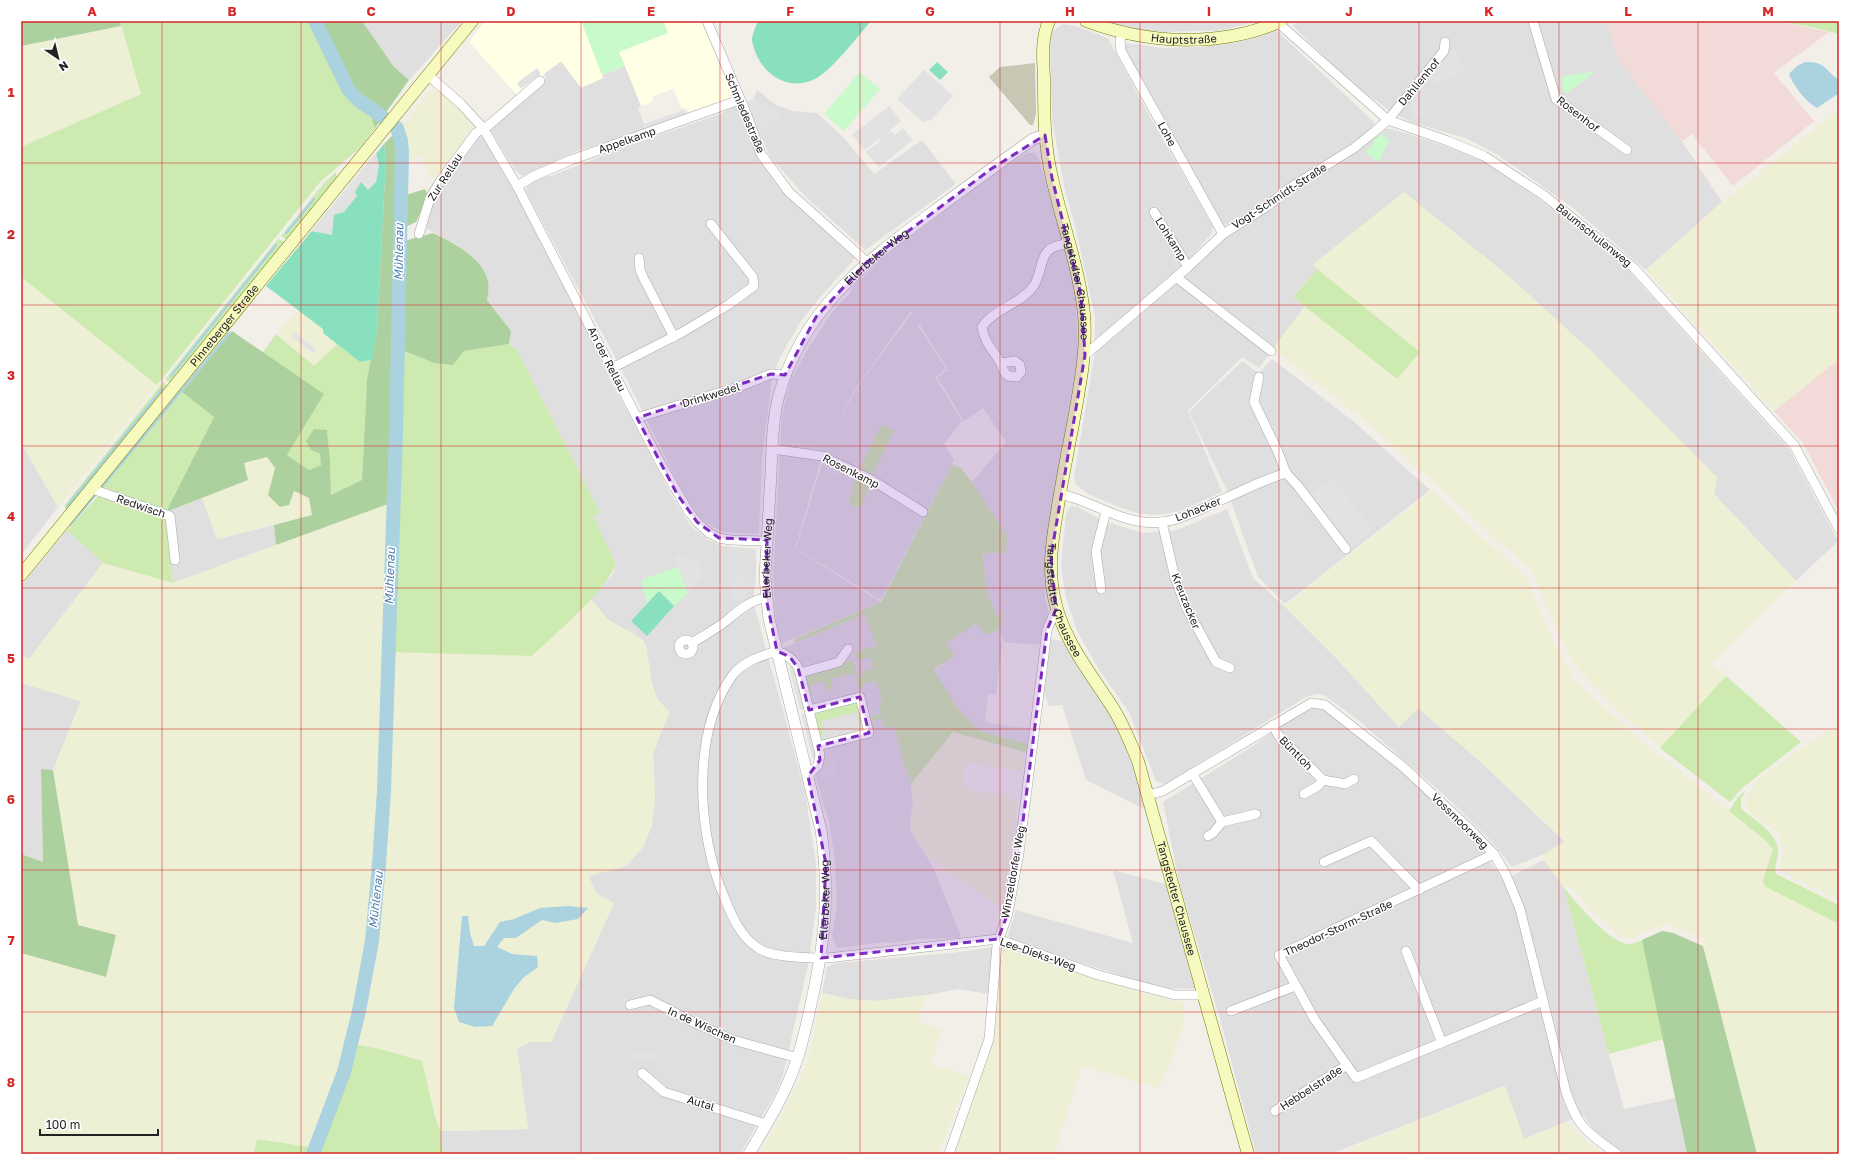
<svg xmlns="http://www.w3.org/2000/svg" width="1860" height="1175" viewBox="0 0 1860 1175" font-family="'Golos Text',sans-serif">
<rect width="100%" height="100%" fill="#f2efe9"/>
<g fill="#e0dfdf" fill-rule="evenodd">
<path d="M362 21H462L409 80 394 67Z"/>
<path d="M1104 21H1256L1223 30 1163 32 1138 29Z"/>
<path d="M1298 21H1607L1619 61 1682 141 1722 202 1646 270 1573 208 1498 155 1468 139 1411 122 1393 113 1349 81 1293 26 1294 24Z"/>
<path d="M1063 24 1075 26 1108 38 1144 106 1213 227 1211 234 1186 263 1124 318 1095 340V316L1074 221 1065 191 1052 119 1050 38 1052 32Z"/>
<path d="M1276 30 1375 123 1369 133 1241 217 1223 226 1123 48 1126 43 1163 48 1198 47 1240 42Z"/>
<path d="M562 61 603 77 602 75 625 66 641 106 638 108 644 124V131L580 150 522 176 515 170 490 129 546 79 544 73Z"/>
<path d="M757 90 776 105 793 111 817 113 843 137 874 174 922 140 956 184 865 250 806 197 770 157 746 103 754 98Z"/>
<path d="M739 105 759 155 856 257 817 301 801 321 780 357 772 377 762 459 759 533 752 534 723 532 711 526 699 516 690 504 680 487 619 364 525 190 529 184 545 176H551L625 147 717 115Z"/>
<path d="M1385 129H1392L1480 157 1543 202 1630 272 1789 449 1838 541 1796 581 1714 494 1593 353 1483 255 1313 264 1317 269 1293 296 1305 306 1259 368 1242 357 1188 411 1222 492 1180 511 1164 514 1153 515 1137 513 1117 506 1088 494 1076 485 1074 476 1095 352 1133 321 1224 236 1292 189 1348 154Z"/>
<path d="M479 135 488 141 545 245 608 375 672 496 690 525 708 540 723 546 756 549V578L753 601 805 792 816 864V907L809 961 783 1075 775 1094 740 1154H445L441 1144V1131L528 1129 517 1049 530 1042H551L614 903 597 894 588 876 626 866 643 847 652 825 655 799 653 752 657 745 661 704 657 699 652 684 646 646 642 639 607 619 591 599 613 574 616 564 592 515 600 513 517 350 509 344 511 331 487 300 488 282 458 246 427 229 425 220 439 186Z"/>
<path d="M1027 153H1035L1039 159 1063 244 1076 297 1078 356 1054 492 1048 540 1045 598 1048 608V616L1039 645 1004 642 999 630 1003 615H996L986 587 983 553 1007 536 972 482 1006 442 983 408 964 421 937 377 948 370 920 325 918 326 946 369 935 377 962 421 944 444 954 460 881 600 796 549 822 463H820L795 549 881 602 782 643 776 623 773 577 782 416 790 382 806 352 833 311 851 292 852 287 895 248 1006 166ZM911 311 912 313 861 382 828 440 858 385Z"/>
<path d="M1272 359 1353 421 1430 490 1285 604 1258 577 1228 493 1189 412 1242 361 1259 373Z"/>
<path d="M21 443 58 507 21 555Z"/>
<path d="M202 498 217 539 274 525 276 545 173 583 166 512Z"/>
<path d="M1071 506 1078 507 1103 521 1143 533 1177 530 1227 509 1253 578 1284 606 1339 661 1399 727 1418 708 1483 764 1565 842 1544 854 1512 867 1492 842 1451 801 1358 720 1324 695 1317 694 1306 697 1165 784 1156 781 1130 714 1100 671 1078 633 1066 598 1061 566 1066 514Z"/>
<path d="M67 530 103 563 29 659 21 656V586Z"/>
<path d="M865 614 876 646 903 761 911 784 913 805 910 823 916 840 932 865 961 936 958 938 919 939 891 943 885 942 837 948 832 936 837 906 835 860 829 822 817 782 801 667 783 650V648Z"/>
<path d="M1049 639 1065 641 1108 711 1122 736 1138 777 1147 810 1086 780 1062 705 1049 706 1043 690Z"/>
<path d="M21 683 81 701 53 770H41L43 862 21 854Z"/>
<path d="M1311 705H1325L1447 808 1479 845 1503 880 1544 860 1564 888 1624 1109 1675 1098 1687 1154H1624L1593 1129 1583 1115 1524 1139 1504 1086 1331 1154H1256L1219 1015 1180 886 1163 802 1250 748Z"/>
<path d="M1113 870 1167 885 1195 989 1168 988 1135 980 1012 941 1008 934 1016 910 1133 943Z"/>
<path d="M993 947 989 994 958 989 918 997 874 1001 849 999 822 993 827 967 836 963 952 953Z"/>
</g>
<g fill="#f2dad9">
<path d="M1607 21H1776L1829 32 1774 73 1814 121 1733 186 1692 134 1682 141 1619 61Z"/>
<path d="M1839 359V512L1803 443 1774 411Z"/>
</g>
<path fill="#ffffe5" d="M485 21H701L733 97 690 112 685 108 682 109 673 89 653 96 652 102 641 106 625 66 602 75 603 78 581 88 561 61 517 95 469 42Z"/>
<path fill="#c7c7b4" d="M1035 63 1036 114 1033 125H1030L989 77 1000 67Z"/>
<g fill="#eef0d5">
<path d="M121 26 142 93 21 147V46Z"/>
<path d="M431 90 440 92 460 110 474 126 440 174H436L434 181 419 155 408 162V144L403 125Z"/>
<path d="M1839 110V359L1774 411 1646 270 1722 202Z"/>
<path d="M1404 192 1511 278 1593 353 1717 477 1714 494 1796 581 1711 663 1726 676 1660 748 1623 715 1571 661 1536 583 1534 573 1362 418 1273 349 1305 306 1397 378 1420 352 1317 269 1313 264Z"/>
<path d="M21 277 157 385 58 507 21 443Z"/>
<path d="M298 310 323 329V333L337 344 314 366 277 333Z"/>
<path d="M268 457 294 491 309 498 312 515 217 539 202 498 248 480 244 463Z"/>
<path d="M1432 490 1527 579 1543 620 1574 680 1656 754 1664 758 1767 841 1773 850 1765 874 1763 882 1766 887 1839 924V1154H1757L1703 946 1704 939 1665 924 1635 937 1626 938 1617 933 1590 909 1569 884 1564 888 1544 860V854L1565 841 1483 764 1418 708 1399 727 1339 661 1284 606Z"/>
<path d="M396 501 391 652 532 656 591 599 607 619 642 639 646 646 652 684 657 699 670 712 653 752 655 798 652 825 643 847 626 866 588 876 597 894 614 903 551 1042H530L517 1049 528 1129 441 1131 435 1117 422 1061 380 1049 354 1044 347 1045 308 1147 258 1139 254 1154H21V953L106 977 116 936 78 926 53 770 81 701 21 683V656L29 659 103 563 173 583Z"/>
<path d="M1839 723V900L1782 872 1780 867 1784 851 1779 834 1748 811 1745 804V799L1758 779Z"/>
<path d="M953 732 1024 753 1023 771 965 763 962 788 1012 796 1011 800 1018 801 1003 910 927 856 911 832 910 823 913 805 911 784Z"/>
<path d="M1003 948 1139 992 1184 1003 1183 1025 1176 1048 1158 1088 1082 1066 1054 1152 1061 1154H952L964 1125 983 1065 1000 951Z"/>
<path d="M822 993 849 999 874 1001 926 995 918 1022 942 1029 931 1064 969 1076 938 1154H760L799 1082 811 1049Z"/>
<path d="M1505 1086 1524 1139 1567 1122 1585 1140 1603 1154H1352L1350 1148Z"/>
</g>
<g fill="#cdebb0">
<path d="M120 21H308L358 106 371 115 375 128 361 147 320 182 157 385 21 277V147L141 94Z"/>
<path d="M1776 21H1839V34L1810 27Z"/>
<path d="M336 172 337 181 289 240 286 239 281 236 324 183Z"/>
<path d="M278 239 283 241 284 246 170 383 166 380V378Z"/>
<path d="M1317 269 1420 352 1397 379 1293 297Z"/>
<path d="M276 334 314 366 337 344 360 362 372 360 367 380 362 480 331 495 330 460 327 430 311 450 320 454 321 465 309 470 287 455 263 352Z"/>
<path d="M509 344 517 350 600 513 593 516 616 564C607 590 554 635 532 656L391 652 402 350 434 363 464 351Z"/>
<path d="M163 382 168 386 69 511 66 510 64 506Z"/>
<path d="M182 392 214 417 166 512 103 487Z"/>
<path d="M885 425 894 431 872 476 859 470 880 427Z"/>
<path d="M952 464 961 468 972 482 1007 536 1006 553H983L986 587 996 615H1003L999 630 985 635 947 643 955 656 934 669 980 731 1029 744 1028 753 953 732 911 784 903 761 894 726 885 728 882 718 872 721 874 731 871 732 867 718 881 713 879 702 883 701 876 681 863 684 864 688 861 689 860 685 858 686 854 673 831 679 833 690 826 689 824 681 810 685 812 693 807 694 804 678 807 673 853 660 858 678 862 677 860 672 873 669 870 657 857 660 855 652 876 646 865 614 795 643 794 639 881 602Z"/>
<path d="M856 478 869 485 861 508 853 506 849 502Z"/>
<path d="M98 496 167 518 173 583 103 563 67 530Z"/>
<path d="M1726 676 1801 742 1741 789 1730 802 1660 748Z"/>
<path d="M858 701 866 728 863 732 862 724 859 723 858 712 837 716V718H830V720H822L823 735H822L823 743 821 742 814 712Z"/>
<path d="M1746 790 1741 799V808C1753 821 1778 831 1778 852 1778 861 1774 865 1776 874L1839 905V924L1766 887 1763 882 1765 874 1773 850 1767 842 1729 811 1737 798Z"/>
<path d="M1564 888C1577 903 1610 945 1630 944 1634 944 1639 941 1642 940L1664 1039 1609 1054Z"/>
<path d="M354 1044 380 1049 422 1061 435 1117 441 1131V1144L445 1154H254L257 1139 309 1147 347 1045Z"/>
</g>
<g fill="#add19e">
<path d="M21 21H120L121 26 21 46Z"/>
<path d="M308 21H362L394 67 409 80 375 128 371 115 358 106 348 95Z"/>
<path d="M403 125 408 144 406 195 425 189 428 196 416 222 405 227 404 241 433 233C453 243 481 256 488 281 489 287 488 295 487 300L511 331 509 344 464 351 453 365 434 363 402 350 395 349 391 503 276 545 274 525 312 515 309 498 294 491 289 505 280 507 268 495 275 468 267 457 244 463 248 480 166 512 214 417 182 392 232 331 324 394 287 455 309 470 321 465 320 454 311 450 306 441 314 429 327 430 330 460 331 495 362 480 367 380 377 328 386 160 384 144Z"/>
<path d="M41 769 53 770 78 925 116 935 106 977 21 953V854L43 862Z"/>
<path d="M1662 931 1673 933 1703 946 1757 1154H1687L1642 940Z"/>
</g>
<g fill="#c8facc">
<path d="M581 21H669L664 23 668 33 619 52 625 66 602 75Z"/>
<path d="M1596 71 1565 95 1561 77Z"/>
<path d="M860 72 880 89 844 131 824 114Z"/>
<path d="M1383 133 1386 139 1390 140 1378 162 1365 152 1374 144 1373 140Z"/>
<path d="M678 567 688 593 674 606 659 591 647 603 641 583 643 579Z"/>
</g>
<g fill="#88e0be">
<path d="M758 21H871C857 37 831 72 813 80 790 90 767 77 757 56 755 51 752 44 752 38 753 33 756 26 758 21Z"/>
<path d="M937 62 948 72 940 80 929 70Z"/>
<path d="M384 144 386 160 377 328 372 360 360 362 323 333V329L266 286Z"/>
<path d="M659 591 674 606 647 636 631 621Z"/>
</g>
<g fill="#e2e2e2">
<path d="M1135 46 1137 50 1142 47 1146 55 1133 62 1127 50Z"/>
<path d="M1454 47 1465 71 1437 85 1431 75Z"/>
<path d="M537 68 541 74 521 89 517 83Z"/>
<path d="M924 70 953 96 931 120 923 122 897 99Z"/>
<path d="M1416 91 1427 112 1415 118 1407 101Z"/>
<path d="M754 98 781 114 758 131 746 103Z"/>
<path d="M889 106 901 121 885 135 891 131 895 135 903 128 913 140 879 167 866 152 881 140 880 138 865 150 852 135Z"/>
<path d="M683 110 689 115 644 131V124Z"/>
<path d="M376 153 379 165 376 182 368 190 361 182 355 192 357 196 344 212 334 215 332 235 311 231Z"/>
<path d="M294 332 316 349 313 353 291 337Z"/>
<path d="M783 442 818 445 817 451 782 448Z"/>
<path d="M827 464 843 472 841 477 825 470Z"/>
<path d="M1332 477 1373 530 1352 546 1311 494Z"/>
<path d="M901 483 921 495 916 503 896 491Z"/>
<path d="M879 530 892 538 888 544 875 536Z"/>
<path d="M681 555 699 561 704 578 688 593 674 556Z"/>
<path d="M740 575 753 587 739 602 732 596 735 593 729 587Z"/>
<path d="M977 623 985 635 999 630 1002 646 996 695 988 694 985 722 1032 729 1029 744 980 731 958 709 934 670 955 656 947 643Z"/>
<path d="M793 665 795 666 817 758 812 757 801 713 805 714V710L800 709 789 667Z"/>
<path d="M831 748 838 774 824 779 821 768 823 750Z"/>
<path d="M633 1053 655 1054 654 1061 632 1059Z"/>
</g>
<g fill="#aad3df">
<path d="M1805 62C1825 61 1825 70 1839 80V93L1817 108C1806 102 1793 85 1789 74L1797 66Z"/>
<path d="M568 906 588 908 578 919 555 923 542 920 516 938H504L497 947 512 954 537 956 538 967 523 978 514 989 492 1026 475 1027 459 1022 454 1008 462 916H468L470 933 474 946H484L500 922 514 919 540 908Z"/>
</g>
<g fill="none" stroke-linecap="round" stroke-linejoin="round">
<g stroke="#aad3df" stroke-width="2.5">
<path d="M376 119 379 114"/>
<path d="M286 233 314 199"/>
<path d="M171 376 276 245"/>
<path d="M102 487 229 333"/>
<path d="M67 506 162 389"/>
<path d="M70 525 96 494"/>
</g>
<path stroke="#aad3df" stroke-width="14" d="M313 1154 344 1072 359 1011 372 941 379 864 384 791 396 433 402 153 401 141 397 128 373 110 359 101 348 89 315 21"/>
<defs>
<g id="minor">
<path d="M707 21 747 115 761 154 789 192 867 262"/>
<path d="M1276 21 1388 120 1448 141 1484 156 1545 196 1634 268 1794 445 1839 529"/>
<path d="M1533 21 1556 99 1627 150"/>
<path d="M1123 33 1120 40 1121 51 1223 234"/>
<path d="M428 75 461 104 483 128 517 186 661 464 689 512 697 522 709 533 719 538 730 540 767 541"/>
<path d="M517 186 534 176 571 160 739 100"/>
<path d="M1154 212 1188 267"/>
<path d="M419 234 430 198 443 177 476 133 489 125 540 81"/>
<path d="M639 258 640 270 644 279 674 337"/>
<path d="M1176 277 1271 351"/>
<path d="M1085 355 1188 267 1223 234 1269 205 1285 191 1354 148 1374 132 1388 120 1444 51 1445 42"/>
<path d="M1001 363 1015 361 1020 365 1021 372 1017 377C1012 377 1009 377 1006 374 1003 371 1002 366 1000 362 993 350 984 342 982 327 994 309 1020 304 1033 287 1046 268 1035 245 1069 244"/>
<path d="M612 368 681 333 728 305 754 286 753 277 711 224"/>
<path d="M1259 377 1254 402 1278 452 1286 473"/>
<path d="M637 418 744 385 771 374 785 375"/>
<path d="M772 449 822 456 872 480 923 512"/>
<path d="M92 489 170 516 175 560"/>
<path d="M1060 494C1089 500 1113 518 1143 522 1171 526 1197 511 1221 500 1242 491 1263 480 1286 473L1298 486 1346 549"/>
<path d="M1162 522 1175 578 1186 607 1216 662 1230 668"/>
<path d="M1101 589 1096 551 1106 511"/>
<circle cx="686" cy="647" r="7"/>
<path d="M692 643C703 636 716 629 726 621 737 612 751 599 766 598"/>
<path d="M800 673 839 662 848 649"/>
<path d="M809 710 860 697 869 733 818 746"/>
<path d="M1273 725 1278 735 1323 780 1345 784 1354 779"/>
<path d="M1192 773 1222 822 1213 833 1208 836"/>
<path d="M808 776 818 765 820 755 800 673C797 661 788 655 777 651 761 656 742 662 732 676 691 734 697 835 725 899 732 917 741 937 758 948 772 958 810 958 827 958L998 939 1098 975 1175 995H1203"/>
<path d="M1304 794 1318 786 1323 780"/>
<path d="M1148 795 1163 791 1311 703 1325 705 1401 765 1471 830 1494 854 1506 875 1520 909 1566 1092C1578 1128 1587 1132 1617 1154"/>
<path d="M1222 822 1256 814"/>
<path d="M1494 854 1279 955 1315 1020 1356 1078 1543 1001"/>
<path d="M1324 862 1371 841 1419 890"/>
<path d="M1406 951 1442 1043"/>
<path d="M630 1005 650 1000 697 1024 733 1040 798 1058"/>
<path d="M1231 1011 1295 986"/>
<path d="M642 1073 664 1092 766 1124"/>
<path d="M1275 1111 1347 1065"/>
<path d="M949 1154 989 1039 997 945 1008 913 1019 853 1047 630 1056 609"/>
</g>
<g id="tertiary">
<path id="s1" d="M749 1154C762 1131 777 1109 787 1085 799 1059 805 1032 811 1004 825 942 830 893 821 830L769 619 765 577C767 543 769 509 771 474 772 450 772 423 778 399 800 313 862 264 930 214 964 189 998 164 1033 139L1045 135"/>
</g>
<g id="secondary">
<path id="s2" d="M1049 21C1041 39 1043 59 1044 78 1044 112 1044 145 1052 178 1062 223 1079 267 1084 314 1087 348 1081 380 1075 413 1069 446 1062 479 1057 512 1052 541 1048 568 1054 597 1062 638 1089 671 1111 705 1123 723 1130 742 1138 761L1248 1154"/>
<path id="s3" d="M1086 21C1147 44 1220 48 1281 21"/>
<path id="s4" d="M21 575 472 21"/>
</g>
</defs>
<use href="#minor" stroke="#a9a9a9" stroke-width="10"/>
<use href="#tertiary" stroke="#a9a9a9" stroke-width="12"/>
<use href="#secondary" stroke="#707d05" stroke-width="13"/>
<use href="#minor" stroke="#fff" stroke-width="9"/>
<use href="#tertiary" stroke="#fff" stroke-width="11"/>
<use href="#secondary" stroke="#f7fabf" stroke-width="12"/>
</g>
<path fill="#7b2cbf" fill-opacity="0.2" stroke="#7b2cbf" stroke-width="3" stroke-dasharray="8 5" stroke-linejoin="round" d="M1045 135 1052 178 1081 295 1085 355 1051 556 1056 609 1047 630 1019 853 1008 913 998 939 821 958 826 864 808 776 820 760 818 746 869 733 860 697 809 710 798 668 790 657 777 651 766 598 767 540 719 538 697 522 677 494 637 418 771 374 785 375 816 317 867 262 991 169Z"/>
<path fill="none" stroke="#d62828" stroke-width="1" stroke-opacity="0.55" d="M162 21V1154M301 21V1154M441 21V1154M581 21V1154M720 21V1154M860 21V1154M1000 21V1154M1140 21V1154M1279 21V1154M1419 21V1154M1559 21V1154M1698 21V1154M21 163H1839M21 305H1839M21 446H1839M21 588H1839M21 729H1839M21 870H1839M21 1012H1839"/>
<g text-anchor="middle" stroke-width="3" stroke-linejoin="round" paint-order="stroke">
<g font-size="11" fill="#222" stroke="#fff">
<text dy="4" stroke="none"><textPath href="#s3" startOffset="100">Hauptstraße</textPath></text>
<text transform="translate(1419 82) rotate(-50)" y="4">Dahlienhof</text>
<text transform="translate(745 113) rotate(67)" y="4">Schmiedestraße</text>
<text transform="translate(1578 114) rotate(38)" y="4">Rosenhof</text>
<text transform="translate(1167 134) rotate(61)" y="4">Lohe</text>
<text transform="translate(627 140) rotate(-19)" y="4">Appelkamp</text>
<text transform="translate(445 177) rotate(-57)" y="4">Zur Rellau</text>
<text transform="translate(1279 196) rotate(-33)" y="4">Vogt-Schmidt-Straße</text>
<text transform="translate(1594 235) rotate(39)" y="4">Baumschulenweg</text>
<text transform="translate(1171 239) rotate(58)" y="4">Lohkamp</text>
<text dy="4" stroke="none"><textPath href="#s1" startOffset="953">Ellerbeker Weg</textPath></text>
<text dy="4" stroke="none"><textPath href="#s2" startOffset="265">Tangstedter Chaussee</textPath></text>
<text dy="4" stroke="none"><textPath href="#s4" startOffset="322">Pinneberger Straße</textPath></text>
<text transform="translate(607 359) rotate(63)" y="4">An der Rellau</text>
<text transform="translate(711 395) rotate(-17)" y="4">Drinkwedel</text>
<text transform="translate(851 471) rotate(27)" y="4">Rosenkamp</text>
<text transform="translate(141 506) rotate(19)" y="4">Redwisch</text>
<text transform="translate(1198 509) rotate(-22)" y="4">Lohacker</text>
<text dy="4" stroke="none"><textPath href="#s1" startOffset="617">Ellerbeker Weg</textPath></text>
<text dy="4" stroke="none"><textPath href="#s2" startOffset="589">Tangstedter Chaussee</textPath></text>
<text transform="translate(1186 601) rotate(68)" y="4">Kreuzacker</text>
<text transform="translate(1296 753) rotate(46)" y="4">Büntloh</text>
<text transform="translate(1460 821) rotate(44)" y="4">Vossmoorweg</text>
<text transform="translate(1013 872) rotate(-80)" y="4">Winzeldorfer Weg</text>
<text dy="4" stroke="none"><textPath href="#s1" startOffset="269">Ellerbeker Weg</textPath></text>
<text dy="4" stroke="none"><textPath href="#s2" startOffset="912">Tangstedter Chaussee</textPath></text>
<text transform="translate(1338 928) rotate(-25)" y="4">Theodor-Storm-Straße</text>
<text transform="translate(1038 954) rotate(19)" y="4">Lee-Dieks-Weg</text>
<text transform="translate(702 1025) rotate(24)" y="4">In de Wischen</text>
<text transform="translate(1311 1088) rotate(-33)" y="4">Hebbelstraße</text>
<text transform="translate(701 1103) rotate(17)" y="4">Autal</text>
</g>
<g font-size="12" font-style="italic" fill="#4a7aab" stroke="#fff">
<text transform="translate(399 252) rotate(-89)" y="4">Mühlenau</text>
<text transform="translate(390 576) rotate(-88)" y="4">Mühlenau</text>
<text transform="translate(376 900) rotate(-84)" y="4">Mühlenau</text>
</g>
</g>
<rect width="1860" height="1175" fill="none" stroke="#ffffff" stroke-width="44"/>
<g transform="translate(58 58) rotate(145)" stroke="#ffffff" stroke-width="3" paint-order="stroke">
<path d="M0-3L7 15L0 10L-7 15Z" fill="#222222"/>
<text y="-6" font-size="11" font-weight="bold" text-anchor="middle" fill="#222222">N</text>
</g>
<path d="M40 1129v6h118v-6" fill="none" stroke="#222222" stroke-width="2"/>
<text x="46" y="1129" font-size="12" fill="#222222" stroke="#ffffff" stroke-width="3" paint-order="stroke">100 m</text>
<rect x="22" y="22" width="1816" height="1131" fill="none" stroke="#d62828" stroke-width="1.5"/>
<g font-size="13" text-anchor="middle" font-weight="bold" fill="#d62828">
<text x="92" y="16">A</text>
<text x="232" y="16">B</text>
<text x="371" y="16">C</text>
<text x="511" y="16">D</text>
<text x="651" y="16">E</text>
<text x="790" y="16">F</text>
<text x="930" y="16">G</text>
<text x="1070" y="16">H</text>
<text x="1209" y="16">I</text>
<text x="1349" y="16">J</text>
<text x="1489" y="16">K</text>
<text x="1628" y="16">L</text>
<text x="1768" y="16">M</text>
<text x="11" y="97">1</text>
<text x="11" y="239">2</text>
<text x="11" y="380">3</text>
<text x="11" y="521">4</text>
<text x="11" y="663">5</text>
<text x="11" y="804">6</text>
<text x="11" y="945">7</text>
<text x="11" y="1087">8</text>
</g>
</svg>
